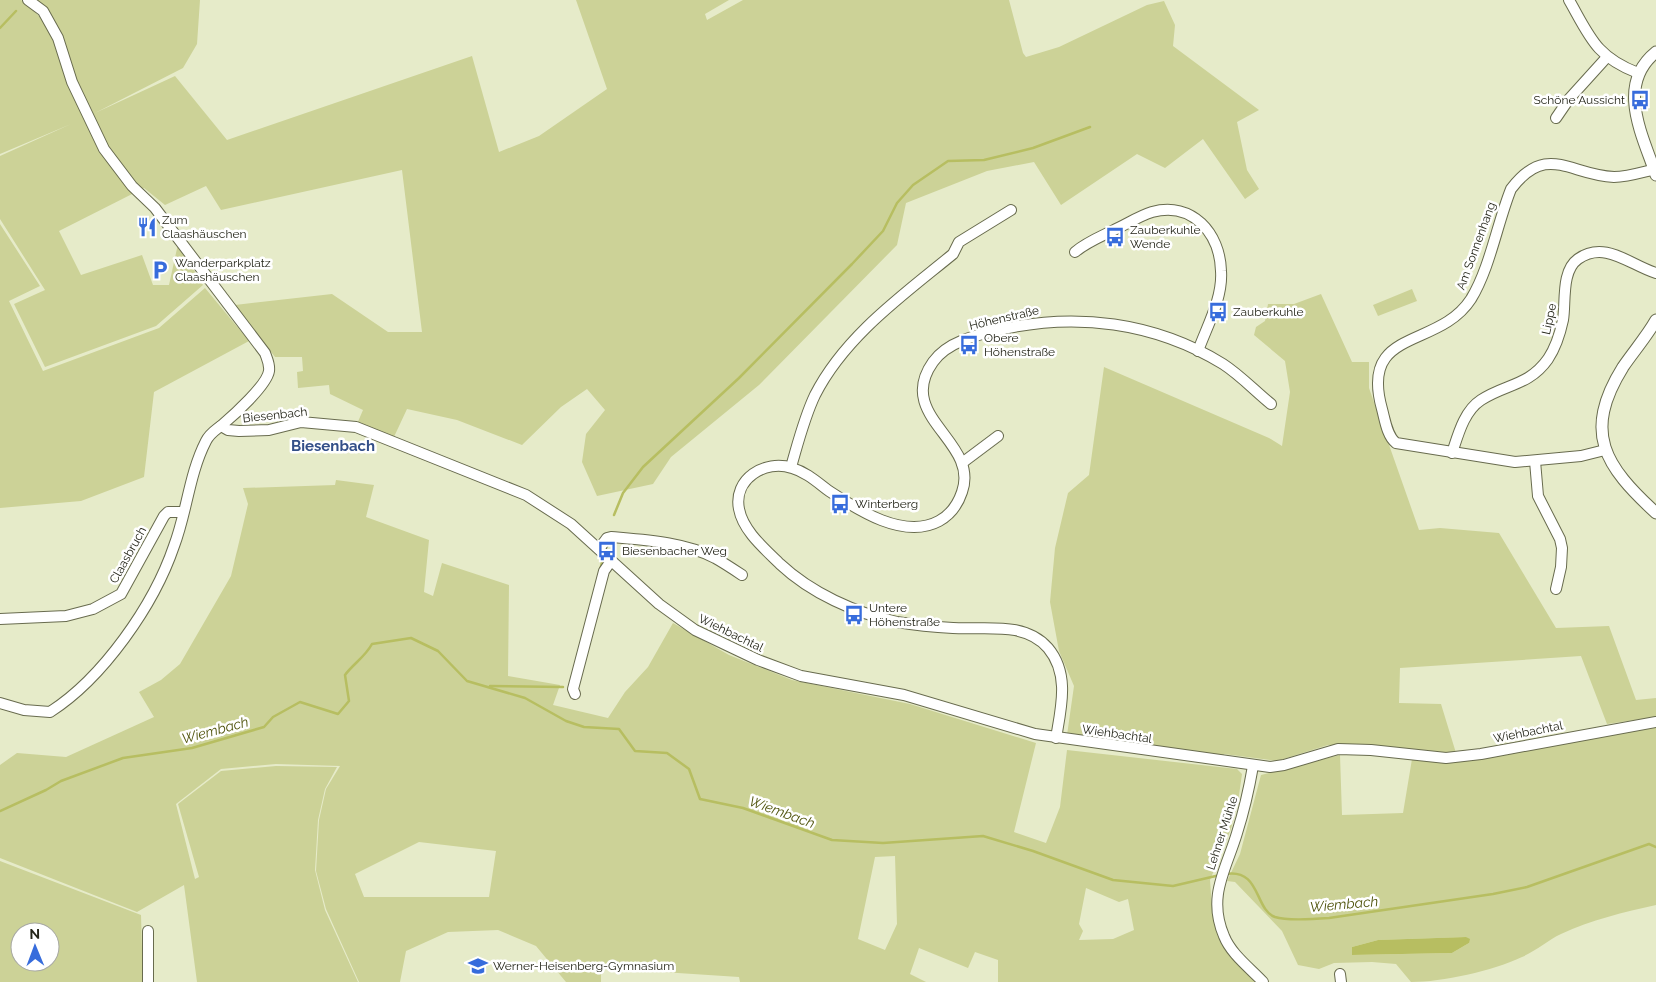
<svg xmlns="http://www.w3.org/2000/svg" width="1656" height="982" viewBox="0 0 1656 982" font-family="Raleway,sans-serif">
<rect width="100%" height="100%" fill="#e6ebc9"/>
<g fill="#ccd297" fill-rule="evenodd">
<path d="M0 0H21C61 27 65 77 84 118L75 78 63 36 31 0H200L197 44 183 68 95 113 175 76 227 140 472 56 499 152 539 136 607 89 576 0H729L705 14 707 20 743 0H1009L1023 53 1026 57 1059 47 1147 5 1164 1 1175 25 1173 46 1259 110 1237 122 1247 170 1259 189 1245 199 1203 139 1165 168 1137 154 1061 205 1034 162 987 171 906 203 897 245 759 385 671 457 653 484 597 496 582 462 586 434 605 410 587 389 561 407 522 445 457 420 407 409 393 439 357 424 363 410 330 394 329 385 298 388 297 372 303 371 302 357H275L235 305 332 294 388 332H422L402 170 221 210 206 186 165 205 144 188 59 231 81 275 142 255 153 285H169L178 244 203 285 156 326 45 367 14 304 45 290 0 219V156L71 124 0 154Z"/>
<path d="M0 224 40 286 9 301 43 371 159 328 205 288 249 341 154 392 144 477 81 501 0 508Z"/>
<path d="M1412 289 1417 301 1378 316 1373 305Z"/>
<path d="M1321 294 1352 362H1369V388L1419 530 1440 528 1499 533 1556 628 1609 626 1636 700 1656 698V717L1607 724 1581 656 1400 668 1399 703 1441 704 1456 753 1328 745 1277 761 1224 754 1223 757 1067 735 1074 686 1059 651 1050 602 1055 548 1068 493 1089 475 1104 367 1269 438 1282 446 1290 392 1285 361 1254 335 1256 327 1265 321 1268 304H1294Z"/>
<path d="M336 480 374 485 366 517 429 540 424 592 433 596 442 563 509 585 508 676 560 685 553 705 608 718 625 692 648 667 673 623 729 655 792 680 910 704 1036 743 1014 832 1046 843 1060 807 1067 750 1237 769 1242 774 1238 802 1231 829 1210 880 1212 909 1220 940 1256 982H998V960L975 952 968 968 919 948 910 974 926 982H740L739 977 601 968V982H566L536 946 498 930 448 932 406 951 400 982H359L326 909 316 871 319 820 326 789 340 766 276 764 221 769 176 804 195 879 199 877 178 804 221 771 276 766 337 767 325 789 318 820 315 870 325 910 358 982H197L184 885 137 912 0 858V765L17 753 66 757 154 717 139 692 161 680 180 664 231 576 248 504 243 488 335 485ZM419 842 496 851 489 897H364L355 874ZM895 856 897 924 885 950 858 939 875 857ZM1086 888 1119 902 1128 899 1134 930 1113 939 1079 940 1083 931 1079 924Z"/>
<path d="M1656 726V905C1624 912 1591 920 1561 934 1548 940 1536 951 1522 957 1493 971 1442 982 1411 982L1396 964 1372 962 1334 963 1319 969 1298 965 1282 931 1235 882 1227 881 1240 854 1261 775 1340 755 1342 815 1403 813 1412 759 1469 761ZM1466 937 1469 943 1452 953 1352 955V947L1378 940Z"/>
<path d="M0 861 141 915 143 982H0ZM20 932H50V962H20Z"/>
</g>
<path fill="#b7be61" d="M1466 937 1470 939 1469 943 1452 953 1352 955V947L1378 940Z"/>
<g fill="none" stroke-linecap="round" stroke-linejoin="round">
<g stroke="#b7be61" stroke-width="2.5">
<path d="M0 28 16 11"/>
<path d="M614 515 623 493 643 467 739 378 852 264 883 231 897 203 913 185 948 161 984 160 1033 148 1090 127"/>
<path d="M600 571 602 562"/>
<path d="M490 686 563 687"/>
<path d="M0 811 46 790 61 781 123 758 192 748 264 727 273 717 300 702 338 714 349 701 345 675C353 664 365 657 372 644L411 638 438 651 467 681 525 698 566 721 584 727 619 729 635 751 667 753 689 769 700 799 743 808 832 840 883 843 983 836 1033 851 1113 880 1173 886 1220 875"/>
<path d="M1225 874C1261 868 1254 909 1275 917 1287 921 1316 919 1329 918L1493 894 1527 887 1649 844 1656 847"/>
</g>
<defs>
<g id="minor">
<path d="M1569 0C1590 37 1596 57 1638 73"/>
<path d="M1556 118 1569 99 1607 57"/>
<path d="M1075 252C1087 242 1100 237 1114 230 1127 224 1139 216 1152 212 1192 201 1220 233 1221 271 1223 298 1207 326 1198 351"/>
<path d="M221 426 228 430 239 431 269 430 301 422 356 427 526 495 571 524 659 604 695 630 758 660 801 676 904 695 1035 734 1270 767 1284 765 1338 749 1371 750 1446 758 1481 754 1656 722"/>
<path d="M1605 450 1581 456 1515 462 1396 443C1387 436 1385 420 1382 409 1359 327 1438 350 1471 299 1490 268 1497 224 1511 189 1547 142 1569 175 1614 177 1627 177 1643 172 1656 169"/>
<path d="M1452 453C1458 435 1464 411 1481 400 1505 384 1529 386 1548 359 1556 347 1560 334 1563 320 1566 302 1561 271 1578 259 1605 240 1630 265 1656 273"/>
<path d="M1535 461 1538 496 1560 539 1562 548 1561 567 1556 589"/>
<path d="M962 463 998 436"/>
<path d="M791 467C798 443 804 418 815 395 845 336 903 295 953 254L959 242 1011 210"/>
<path d="M599 549 607 538 611 537C645 540 684 542 715 558 724 563 733 569 742 575"/>
<path d="M0 619 66 616 93 609 121 594 164 516 168 512H182"/>
<path d="M575 694 573 689 604 571 611 561"/>
<path d="M0 703 24 710 50 712C103 678 154 605 174 546 187 512 189 474 206 441 210 433 216 430 222 425 234 415 267 385 269 371 270 364 267 359 265 353L155 208 132 186 104 149 72 82 58 38 43 11 28 0"/>
<path d="M1056 738C1061 708 1070 674 1048 648 1025 621 985 630 953 628 935 627 915 625 897 622 855 613 811 593 780 564 765 549 743 531 739 509 733 479 765 459 792 468 806 472 817 482 829 491 858 510 904 540 939 521 950 515 958 504 962 492 980 441 894 417 933 362 947 342 976 335 999 330 1075 312 1155 322 1223 364 1240 375 1255 391 1271 404"/>
<path d="M1253 766C1249 789 1244 811 1237 833 1226 870 1207 896 1224 936 1231 954 1250 968 1263 982"/>
<path d="M148 931V982"/>
<path d="M1340 974 1341 982"/>
</g>
<g id="tertiary">
<path d="M1656 52C1615 85 1643 136 1656 175"/>
<path d="M1656 320C1647 336 1634 351 1623 367 1582 433 1605 466 1656 513"/>
</g>
</defs>
<use href="#minor" stroke="#686b4e" stroke-width="12"/>
<use href="#tertiary" stroke="#686b4e" stroke-width="13"/>
<use href="#minor" stroke="#fff" stroke-width="10"/>
<use href="#tertiary" stroke="#fff" stroke-width="11"/>
</g>
<defs>
<symbol id="bus-bare" viewBox="-9 -9 18 18"><path d="M-5-6H5V4H4V6H2V4H-2V6H-4V4H-5ZM-3.5-4V0h7V-4ZM-3.5 1.2v1.5H-2V1.2ZM2 1.2v1.5H3.5V1.2Z" fill="#376cdc" stroke="#fff" stroke-width="2.5" paint-order="stroke"/></symbol>
<symbol id="restaurant-bare" viewBox="-9 -9 18 18"><path d="M-5-6h1v4h1v-4h1v4h1v-4h1v5L-1.5 .5V6h-2V.5L-5-1ZM5-6V6H3V1.5H1.5Q1.5-4 5-6Z" fill="#376cdc" stroke="#fff" stroke-width="2.5" paint-order="stroke"/></symbol>
<symbol id="parking-bare" viewBox="-9 -9 18 18"><path d="M-3.5-5.5H1a3.5 3.5 0 0 1 0 7H-1V5.5H-3.5ZM-1-3.4V-.6H.8a1.4 1.4 0 0 0 0-2.8Z" fill="#376cdc" stroke="#fff" stroke-width="2.5" paint-order="stroke"/></symbol>
<symbol id="school-bare" viewBox="-9 -9 18 18"><path d="M0-5L7-2L0 1L-7-2ZM-4 1L0 2.5L4 1V4Q0 6-4 4Z" fill="#376cdc" stroke="#fff" stroke-width="2.5" paint-order="stroke"/></symbol>
</defs>
<g fill-rule="evenodd">
<use href="#bus-bare" x="1626" y="86" width="28" height="28"/>
<use href="#restaurant-bare" x="133" y="213" width="28" height="28"/>
<use href="#bus-bare" x="1101" y="223" width="28" height="28"/>
<use href="#parking-bare" x="146" y="256" width="28" height="28"/>
<use href="#bus-bare" x="1204" y="298" width="28" height="28"/>
<use href="#bus-bare" x="955" y="331" width="28" height="28"/>
<use href="#bus-bare" x="826" y="490" width="28" height="28"/>
<use href="#bus-bare" x="593" y="537" width="28" height="28"/>
<use href="#bus-bare" x="840" y="601" width="28" height="28"/>
<use href="#school-bare" x="464" y="952" width="28" height="28"/>
</g>
<g text-anchor="middle" stroke-width="5" stroke-linejoin="round" paint-order="stroke">
<g font-size="12" fill="#242519" stroke="#fff" text-anchor="start">
<text x="1625" y="104" text-anchor="end">Schöne Aussicht</text>
<text x="162" y="224">Zum<tspan x="162" dy="14">Claashäuschen</tspan></text>
<text x="1130" y="234">Zauberkuhle<tspan x="1130" dy="14">Wende</tspan></text>
<text x="175" y="267">Wanderparkplatz<tspan x="175" dy="14">Claashäuschen</tspan></text>
<text x="1233" y="316">Zauberkuhle</text>
<text x="984" y="342">Obere<tspan x="984" dy="14">Höhenstraße</tspan></text>
<text x="855" y="508">Winterberg</text>
<text x="622" y="555">Biesenbacher Weg</text>
<text x="869" y="612">Untere<tspan x="869" dy="14">Höhenstraße</tspan></text>
<text x="493" y="970">Werner-Heisenberg-Gymnasium</text>
</g>
<g font-size="12" fill="#242519" stroke="#fff">
<text transform="translate(1476 246) rotate(-70)" y="4">Am Sonnenhang</text>
<text transform="translate(1004 318) rotate(-13)" y="4">Höhenstraße</text>
<text transform="translate(1549 319) rotate(-78)" y="4">Lippe</text>
<text transform="translate(275 415) rotate(-6)" y="4">Biesenbach</text>
<text transform="translate(128 555) rotate(-61)" y="4">Claasbruch</text>
<text transform="translate(731 633) rotate(26)" y="4">Wiehbachtal</text>
<text transform="translate(1528 732) rotate(-11)" y="4">Wiehbachtal</text>
<text transform="translate(1117 734) rotate(8)" y="4">Wiehbachtal</text>
<text transform="translate(1222 833) rotate(-72)" y="4">Lehner Mühle</text>
</g>
<g font-size="14" font-style="italic" fill="#4e520a" stroke="#fff">
<text transform="translate(215 730) rotate(-15)" y="5">Wiembach</text>
<text transform="translate(782 812) rotate(20)" y="5">Wiembach</text>
<text transform="translate(1344 904) rotate(-5)" y="5">Wiembach</text>
</g>
<g font-size="15" font-weight="bold" fill="#334f88" stroke="#fff">
<text x="333" y="451">Biesenbach</text>
</g>
</g>
<g transform="translate(35 947) rotate(359)"><circle r="24" fill="#ffffff" stroke="#a7a8a3"/>
<path d="M0-4L9 19L0 12L-9 19Z" fill="#376cdc"/>
<text y="-8" font-size="14" font-weight="bold" text-anchor="middle" fill="#242519">N</text>
</g>
</svg>
